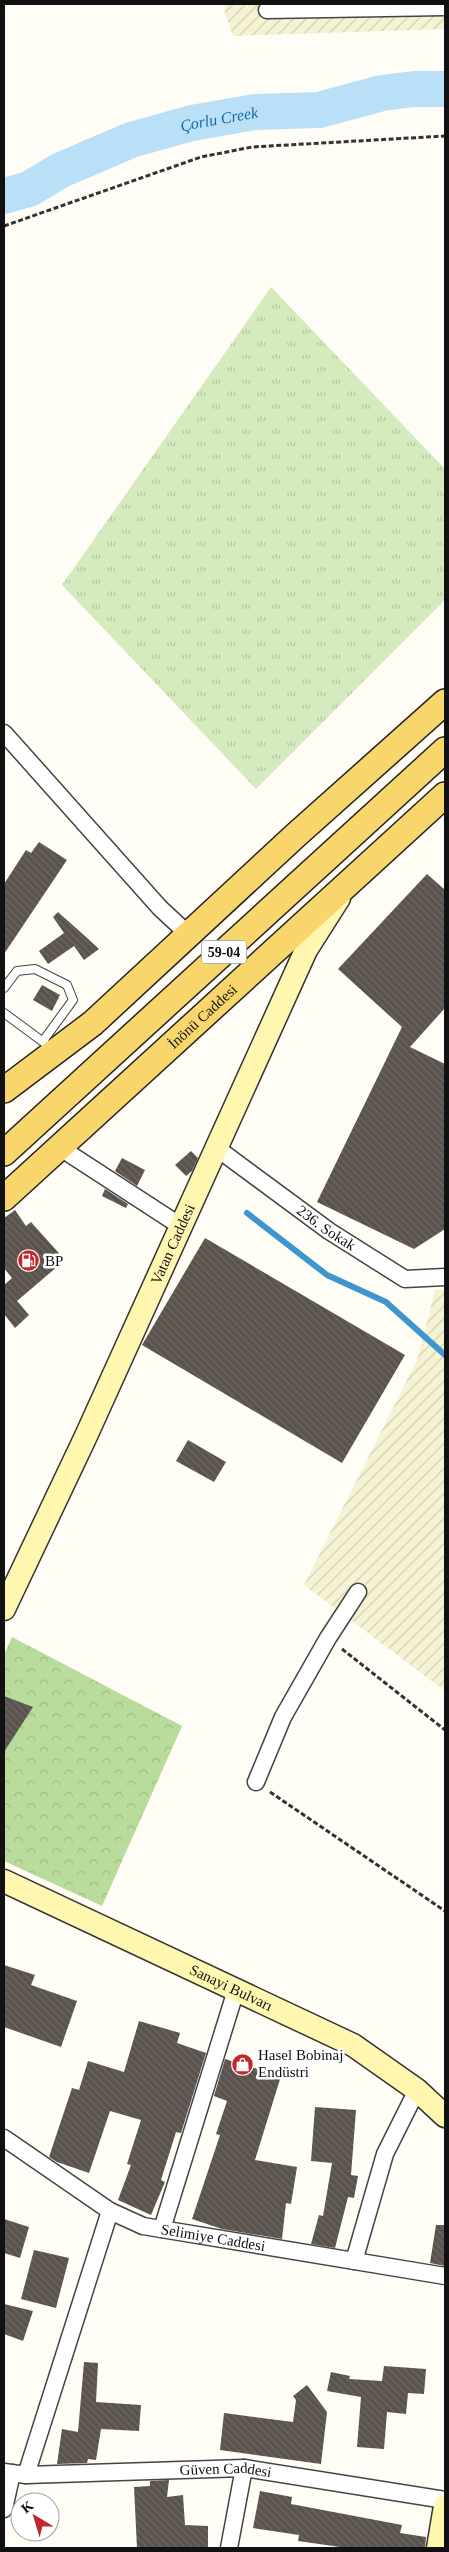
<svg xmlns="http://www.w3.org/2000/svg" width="449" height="2552" viewBox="0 0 449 2552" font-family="'Times New Roman',serif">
<defs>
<pattern id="farmland-furrows" width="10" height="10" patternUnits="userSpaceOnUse" patternTransform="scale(1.25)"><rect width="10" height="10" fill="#f6f3d4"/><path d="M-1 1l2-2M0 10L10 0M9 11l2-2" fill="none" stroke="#d2cfb5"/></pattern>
<pattern id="grass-tufts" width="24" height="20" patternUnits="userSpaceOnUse" patternTransform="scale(1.25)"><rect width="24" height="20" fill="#d5ebbd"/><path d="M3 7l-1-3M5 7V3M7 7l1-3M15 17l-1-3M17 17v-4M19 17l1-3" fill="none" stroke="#b6c8a1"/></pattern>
<pattern id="forest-crowns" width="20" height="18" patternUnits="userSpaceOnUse" patternTransform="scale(1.25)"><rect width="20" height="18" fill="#b9dc9c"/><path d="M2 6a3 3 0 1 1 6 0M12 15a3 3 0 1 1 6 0" fill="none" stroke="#9ebc85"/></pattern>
<pattern id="building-back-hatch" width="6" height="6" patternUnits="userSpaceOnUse" patternTransform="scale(1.25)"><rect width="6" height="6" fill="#5a524d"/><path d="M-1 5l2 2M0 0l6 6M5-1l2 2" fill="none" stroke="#6d6662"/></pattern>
</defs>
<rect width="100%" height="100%" fill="#fffdf5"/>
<g fill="url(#farmland-furrows)">
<path d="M226 4H445V29L233 36 224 10Z"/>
<path d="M445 1289V1691L304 1585 417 1360 435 1290Z"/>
</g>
<path fill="url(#grass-tufts)" d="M271 287 445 469V600L256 789 62 585Z"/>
<path fill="url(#forest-crowns)" d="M12 1637 182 1726 102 1906 4 1861V1655Z"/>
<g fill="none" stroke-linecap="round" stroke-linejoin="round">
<path stroke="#3f96cf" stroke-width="6" d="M247 1213 327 1275 386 1302 445 1355"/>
<path stroke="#b9e0f7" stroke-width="36" id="s1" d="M4 196 29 189 61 170 131 140 192 123 255 112 319 110 382 93 414 89H445"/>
</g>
<g fill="url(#building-back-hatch)">
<path d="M39 842 67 860 4 954V884L26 850 31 853Z"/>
<path d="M427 874 445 890V1008L410 1047 445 1064V1229L414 1249 317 1202 402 1027 338 969Z"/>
<path d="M58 912 86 937 99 949 84 960 74 946 48 964 39 951 64 933 53 917Z"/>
<path d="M42 985 60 995 52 1011 33 1000Z"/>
<path d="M191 1151 198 1158 192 1171 186 1176 175 1165Z"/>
<path d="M122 1158 145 1170 137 1186 115 1171Z"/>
<path d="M105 1189 128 1204 126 1208 102 1196Z"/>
<path d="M15 1210 26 1226 31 1222 65 1260 17 1301 29 1315 15 1328 4 1314V1285L12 1278 4 1268V1218Z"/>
<path d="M205 1238 405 1355 342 1463 142 1345Z"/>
<path d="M188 1440 226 1462 214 1482 176 1461Z"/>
<path d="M4 1696 33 1707 4 1752Z"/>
<path d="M4 1965 35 1975 31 1985 77 2001 61 2047 4 2027Z"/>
<path d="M139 2021 180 2033 177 2043 206 2053 181 2133 176 2132 161 2180 165 2182 151 2215 118 2200 131 2165 127 2164 141 2120 110 2111 89 2173 57 2162 49 2157 72 2088 79 2090 88 2061 124 2072Z"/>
<path d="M225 2059 281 2076 255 2160 297 2167 291 2204 286 2203 282 2239 222 2229 192 2219 220 2135 216 2134 227 2101 214 2096Z"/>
<path d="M315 2107 356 2110 351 2175 358 2176 354 2198 348 2197 335 2248 311 2244 319 2215 323 2216 332 2163 311 2161Z"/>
<path d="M4 2219 29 2227 20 2258 4 2253Z"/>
<path d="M436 2225H445V2266L430 2263Z"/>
<path d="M34 2250 69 2258 56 2308 21 2299Z"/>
<path d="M4 2304 33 2311 23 2341 4 2334Z"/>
<path d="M84 2362 98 2363 96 2402 141 2405 139 2431 101 2429 96 2460 88 2459 87 2463 57 2464 62 2429 78 2432Z"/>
<path d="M384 2366 426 2369 424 2394 408 2393 406 2414 387 2412 384 2449 357 2447 361 2397 327 2391 331 2372 350 2376 349 2379 382 2381Z"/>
<path d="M307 2385 327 2412 321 2464 220 2450 224 2413 293 2422 296 2400 293 2396Z"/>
<path d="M169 2480 167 2497 183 2495 185 2525 208 2526V2548H137L134 2487 150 2486V2481Z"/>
<path d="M260 2491 292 2497 291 2504 402 2525 400 2533 426 2537 425 2548H347L298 2541 299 2535 253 2528Z"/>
</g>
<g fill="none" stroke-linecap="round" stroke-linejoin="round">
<defs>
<g id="lane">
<path d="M4 988 17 971 35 969 67 985 73 1000 43 1041"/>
<path d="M4 1013 46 1044"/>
</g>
<g id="street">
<path d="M267 10 445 7"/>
<path d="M4 733 160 908 188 934"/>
<path d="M59 1147 182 1227"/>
<path id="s2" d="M218 1149 329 1231 405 1279 445 1277"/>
<path d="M256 1782 283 1717 328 1638 358 1592"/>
<path id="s3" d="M4 2138 110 2211 143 2226 445 2276"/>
<path d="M162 2229 236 1990"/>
<path d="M354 2261 385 2154 417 2090"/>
<path id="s4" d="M4 2472 26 2475 244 2468 445 2500"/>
<path d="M26 2475 110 2211"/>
<path d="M4 2509 12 2473"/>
<path d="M229 2548 244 2468"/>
</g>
<g id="secondary">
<path id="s5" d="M4 1609 86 1436 306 950 339 898"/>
<path id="s6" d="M4 1881 353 2045 417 2090 445 2116"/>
<path d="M438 2548 445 2506"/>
</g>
<g id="primary">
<path d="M4 1090 93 1023 296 835 445 702"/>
<path d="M4 1153 445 750"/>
<path id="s7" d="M4 1198 445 795"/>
</g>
</defs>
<use href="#lane" stroke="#444" stroke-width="10"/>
<use href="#street" stroke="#444" stroke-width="19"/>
<use href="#secondary" stroke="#333" stroke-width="25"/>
<use href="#primary" stroke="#222" stroke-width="28"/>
<g stroke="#333" stroke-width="3" stroke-dasharray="5 2.5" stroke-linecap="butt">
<path d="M4 226 201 157 252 147 445 136"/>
<path d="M342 1649 445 1730"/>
<path d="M270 1792 445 1911"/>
</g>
<use href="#lane" stroke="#fff" stroke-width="8"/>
<use href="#street" stroke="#fff" stroke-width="16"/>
<use href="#secondary" stroke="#fff6b0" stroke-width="22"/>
<use href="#primary" stroke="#f9d66b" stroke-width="25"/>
</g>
<defs>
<symbol id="fuel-disc" viewBox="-11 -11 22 22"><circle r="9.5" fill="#c4262e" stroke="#fff"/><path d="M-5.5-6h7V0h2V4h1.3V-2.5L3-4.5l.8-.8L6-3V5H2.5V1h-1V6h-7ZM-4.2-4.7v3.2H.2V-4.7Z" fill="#fff"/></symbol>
<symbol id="shop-disc" viewBox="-11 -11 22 22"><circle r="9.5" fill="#c4262e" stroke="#fff"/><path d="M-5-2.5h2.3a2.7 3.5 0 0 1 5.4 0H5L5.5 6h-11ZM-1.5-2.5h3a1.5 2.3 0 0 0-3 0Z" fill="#fff"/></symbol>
</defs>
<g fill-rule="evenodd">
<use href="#fuel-disc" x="16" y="1248" width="25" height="25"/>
<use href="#shop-disc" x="230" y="2052" width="25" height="25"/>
</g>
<g text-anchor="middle" stroke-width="5" stroke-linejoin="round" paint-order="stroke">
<rect fill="#fff" stroke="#585858" stroke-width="1" x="201.5" y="940.5" width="45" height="23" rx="4"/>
<g font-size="14" font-weight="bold" fill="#111">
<text x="224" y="957">59-04</text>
</g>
<g font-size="15" fill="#111" stroke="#fff">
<text dy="5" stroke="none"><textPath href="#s7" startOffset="269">İnönü Caddesi</textPath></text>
<text dy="5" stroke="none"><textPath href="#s2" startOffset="134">236. Sokak</textPath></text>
<text dy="5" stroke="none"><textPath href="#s5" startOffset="402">Vatan Caddesi</textPath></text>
<text dy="5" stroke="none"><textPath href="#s6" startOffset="251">Sanayi Bulvarı</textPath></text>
<text dy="5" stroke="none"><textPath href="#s3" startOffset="236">Selimiye Caddesi</textPath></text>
<text dy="5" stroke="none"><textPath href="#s4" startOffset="222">Güven Caddesi</textPath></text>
</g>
<g font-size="15" fill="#111" stroke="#fff" text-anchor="start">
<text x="45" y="1266">BP</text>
<text x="258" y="2060">Hasel Bobinaj<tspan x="258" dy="17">Endüstri</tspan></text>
</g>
<g font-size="16" font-style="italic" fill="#1768a6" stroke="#fff">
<text dy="6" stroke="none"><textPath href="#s1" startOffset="230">Çorlu Creek</textPath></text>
</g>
</g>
<rect width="449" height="2552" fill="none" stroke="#111111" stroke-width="10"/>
<g transform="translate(35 2517) rotate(322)"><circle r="24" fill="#ffffff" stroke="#a0a0a0"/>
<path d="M0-4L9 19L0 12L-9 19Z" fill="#c4262e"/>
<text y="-8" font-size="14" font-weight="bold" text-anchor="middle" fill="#111111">K</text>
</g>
</svg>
